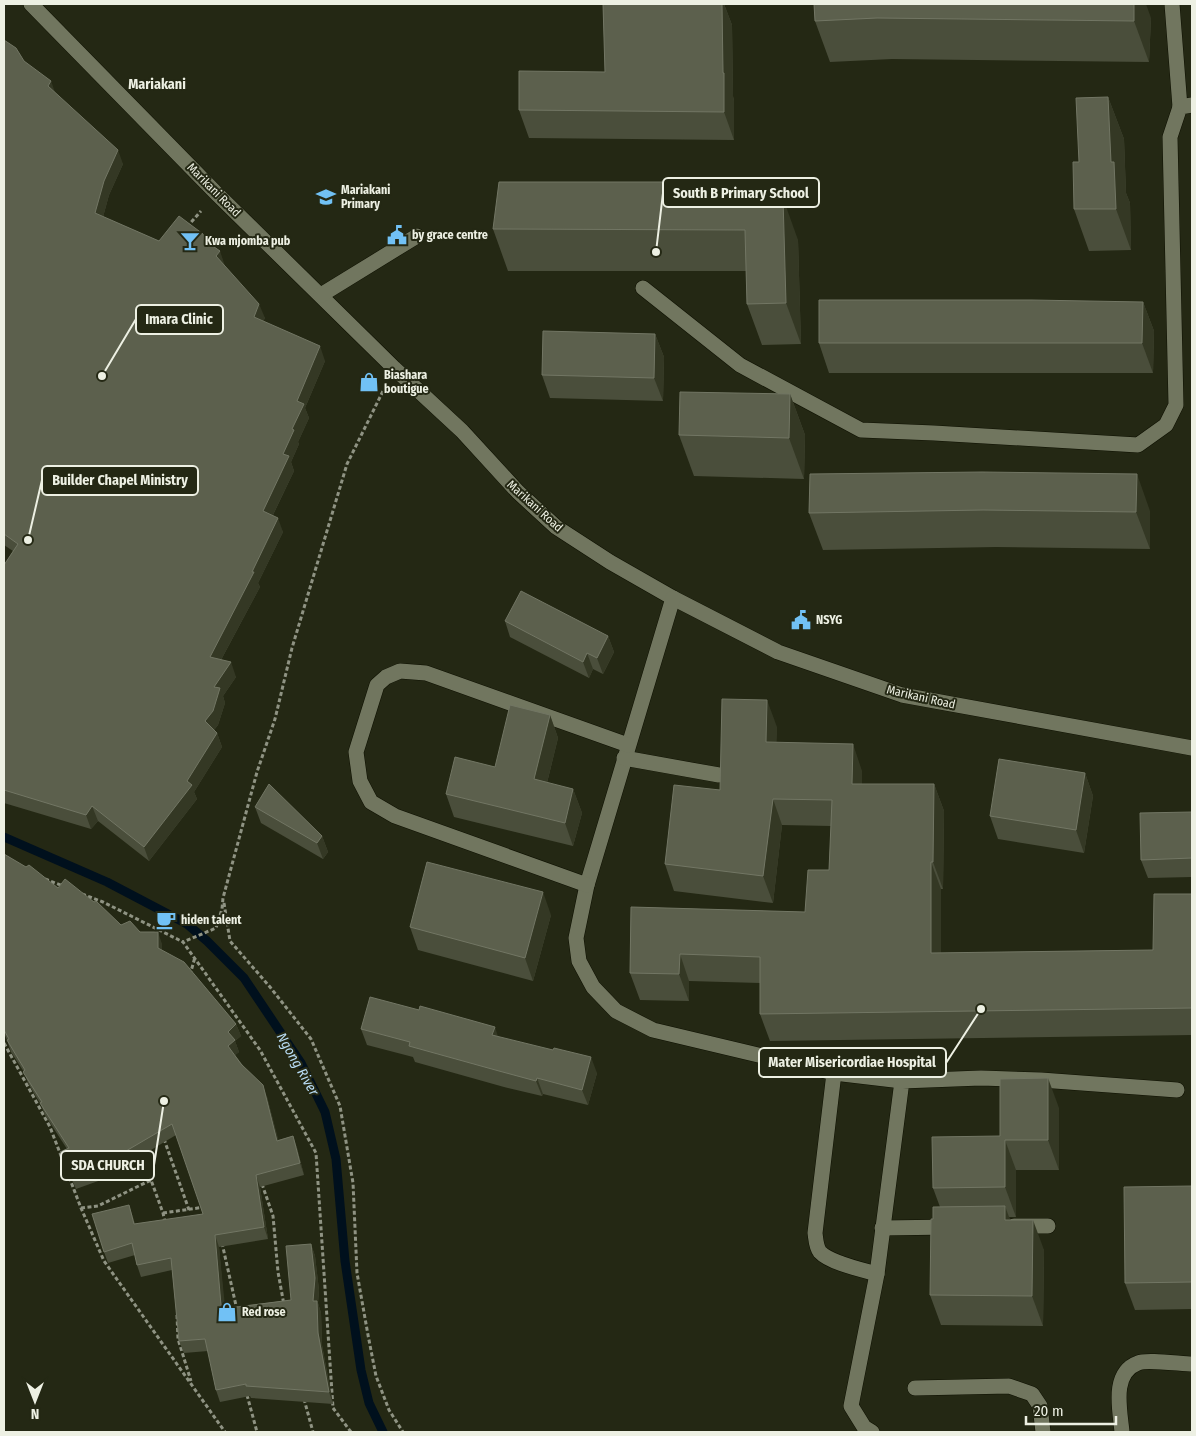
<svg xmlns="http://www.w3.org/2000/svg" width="1196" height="1436" viewBox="0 0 1196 1436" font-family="'Fira Sans Condensed',sans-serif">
<rect width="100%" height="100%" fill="#242814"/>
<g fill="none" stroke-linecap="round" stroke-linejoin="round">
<path stroke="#00101d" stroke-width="9" d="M4 837 107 882 187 924 207 941 244 978 301 1063 325 1112 336 1159 345 1261 361 1370 369 1403 383 1432"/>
<defs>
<g id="minor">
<path d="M31 4 217 194 394 368 462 431 518 492 556 527 610 562 673 598 778 652 902 695 1192 748"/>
<path d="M1172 4 1180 107"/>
<path d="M643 288 740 365 861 430 934 433 1138 445 1166 425 1176 405 1170 137 1180 107 1192 105"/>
<path d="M321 295 417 236"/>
<path d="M673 598 587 885 576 938 579 961 593 987 616 1011 653 1030 834 1073 902 1081"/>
<path d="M624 758 719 775"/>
<path d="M587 885 395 816 371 802 360 781 356 752 377 685 386 677 400 671 426 673 628 745"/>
<path d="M834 1073 815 1233C816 1240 816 1247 820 1252 830 1263 863 1270 877 1274"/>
<path d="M1014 1226H1048"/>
<path d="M882 1228 951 1227"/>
<path d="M915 1388 1009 1386 1032 1394 1040 1406 1043 1432"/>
<path d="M872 1432 864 1427 851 1406 877 1274 902 1081 981 1078 1041 1080 1177 1090"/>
<path d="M1122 1432C1120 1410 1111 1373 1138 1363 1146 1359 1182 1364 1192 1364"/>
</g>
</defs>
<use href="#minor" stroke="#0e1001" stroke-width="16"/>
<g stroke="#8f9383" stroke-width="3" stroke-dasharray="4 2.5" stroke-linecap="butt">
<path d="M187 227 201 211"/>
<path d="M45 879 63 886"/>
<path d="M82 894 103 902 183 942"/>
<path d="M224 903 230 941 270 987 311 1039 340 1106 353 1183 357 1273 368 1335 376 1376 389 1410 403 1432"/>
<path d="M190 975 195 957"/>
<path d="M4 1043 50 1127 81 1208 104 1261 225 1432"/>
<path d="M164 1139 189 1210"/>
<path d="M262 1184 273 1216 278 1272 284 1305"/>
<path d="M81 1208 98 1206 151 1180 163 1213 165 1222"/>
<path d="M163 1213 205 1207"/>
<path d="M222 1243 237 1310"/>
<path d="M177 1315 178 1339 191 1381"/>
<path d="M247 1395 257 1432"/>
<path d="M304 1399 313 1432"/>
<path d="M351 1432 333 1408 316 1153 260 1050 183 942 216 928 222 909 223 898 257 772 275 719 292 648 347 464 384 389"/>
</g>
<use href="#minor" stroke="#71765f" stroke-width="15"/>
</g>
<g fill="#4a4e3b">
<path d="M603 4H724L732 25 733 96 734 101V140L529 138 519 110 605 72Z"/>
<path d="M814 4 1151 18 1149 62 892 59 830 62 815 21Z"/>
<path d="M4 40 123 164 109 195 103 217 159 241H205L265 318 263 321 325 361 305 408 309 418 298 442 299 444 291 462 294 471 273 515 283 532 258 583 260 587 221 660 236 677 223 696 225 703 218 725 214 730 217 733 222 747 194 792 197 799 149 861 98 821 91 829 4 803V565L13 551 4 545Z"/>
<path d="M1108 97 1124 139 1126 193 1130 203 1131 250 1089 251 1074 209Z"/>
<path d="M706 182 713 200 798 240 801 344 762 345 747 304 746 271H508L493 229Z"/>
<path d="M1143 302 1154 331 1153 373H829L819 343Z"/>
<path d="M655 334 664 357 663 401 550 398 542 375Z"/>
<path d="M790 394 805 435 804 479 694 476 679 435Z"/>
<path d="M810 474 1150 511V549L996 547 823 550 809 513Z"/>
<path d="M505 621 608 636 614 652 603 674 593 669 589 678 510 637Z"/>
<path d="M550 715 558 738 547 783 573 789 582 813 573 846 454 817 446 794 495 767Z"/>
<path d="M777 727 776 742 862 771V784H934L944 811 943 889H941V953L1153 950 1192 894V1035L770 1041 760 1014V983L689 981V1001L640 1000 630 973 631 907 805 912 829 870 831 826 782 825 773 903 674 891 665 864 720 790Z"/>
<path d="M1085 773 1093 796 1084 853 998 839 990 816Z"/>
<path d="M255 807 322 836 328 852 323 859 261 823Z"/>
<path d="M1192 812V877L1148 878 1141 860Z"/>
<path d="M4 854 58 888 121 925 140 932 162 944V950L236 1024 241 1036 235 1041 239 1052 235 1055 267 1097 278 1140 293 1136 297 1148 304 1175 260 1187 268 1239 219 1247 224 1304 231 1307 291 1300 311 1244 315 1256 319 1290 318 1303 321 1313 322 1345 333 1404 251 1398 250 1396 220 1402 216 1390 208 1351 184 1353 179 1341 172 1270 141 1277 137 1265 135 1255 108 1263 104 1252 129 1205 135 1224 203 1214 176 1135 101 1180 76 1189 60 1152 67 1149 45 1115 41 1105 28 1083 24 1072 11 1052 7 1040 4 1033Z"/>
<path d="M551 915 533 981 418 950 410 927Z"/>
<path d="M361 1029 498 1037 597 1073 588 1105 543 1094 542 1096 504 1087 415 1062 413 1057 367 1045Z"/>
<path d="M1059 1108V1170H1016V1217H1009L1010 1220 1044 1250 1043 1326 941 1325 930 1295 933 1219 940 1207 933 1188 1000 1136Z"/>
<path d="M1192 1186V1309L1135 1310 1125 1283Z"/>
</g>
<g fill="#343824">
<path d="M722 4H724L732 25 733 96 734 101V140L724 112Z"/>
<path d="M1134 4H1146L1151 18 1149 62 1134 21Z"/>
<path d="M51 81 56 95 48 86Z"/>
<path d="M1108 97 1124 139 1126 193 1130 203 1131 250 1116 209 1111 162Z"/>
<path d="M118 150 123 164 109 195 100 228 95 213 104 181Z"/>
<path d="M706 182 721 223 706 200Z"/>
<path d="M783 198 798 240 801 344 786 303Z"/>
<path d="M220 251 225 266 216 256Z"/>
<path d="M1143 302 1154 331 1153 373 1142 343Z"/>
<path d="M259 304 265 318 259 331 254 317Z"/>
<path d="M655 334 664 357 663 401 654 378Z"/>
<path d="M320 346 325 361 305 408 309 418 298 442 299 444 291 462 294 471 268 525 263 511 292 429 297 401Z"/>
<path d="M790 394 805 435 804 479 789 438Z"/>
<path d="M1137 474 1150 511V549L1136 512Z"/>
<path d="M278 518 283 532 258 583 260 587 215 671 210 657Z"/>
<path d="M608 636 614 652 603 674 597 658Z"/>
<path d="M587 653 593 669 589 678 583 662Z"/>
<path d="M231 662 236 677 223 696 225 703 218 725 210 735 205 721 214 687Z"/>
<path d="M767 700 777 727 776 769 766 742Z"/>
<path d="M550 715 558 738 542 803 534 779Z"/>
<path d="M217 733 222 747 194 792 197 799 149 861 144 847Z"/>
<path d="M853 744 862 771V811L852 784Z"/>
<path d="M1085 773 1093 796 1084 853 1076 830Z"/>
<path d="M934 784 944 811 943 889 933 862Z"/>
<path d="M573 789 582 813 573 846 565 823Z"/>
<path d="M773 799 782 825 773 903 763 876Z"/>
<path d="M92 806 98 821 91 829 86 815Z"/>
<path d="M322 836 328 852 323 859 317 843Z"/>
<path d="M931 862 941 889V980L931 953Z"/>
<path d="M543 892 551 915 533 981 525 958Z"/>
<path d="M158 932 162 944V960L158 948Z"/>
<path d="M680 954 689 981V1001L679 974Z"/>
<path d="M236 1024 241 1036 235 1041 239 1052 232 1058 228 1046V1032Z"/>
<path d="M495 1027 500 1043 492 1035Z"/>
<path d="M591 1057 597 1073 588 1105 582 1090Z"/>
<path d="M537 1078 543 1094 542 1096 536 1081Z"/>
<path d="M1048 1078 1059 1108V1170L1048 1140Z"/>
<path d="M263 1085 267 1097 282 1153 277 1141Z"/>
<path d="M293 1136 297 1148 304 1175 300 1163Z"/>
<path d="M1005 1140 1016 1170V1217L1005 1187Z"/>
<path d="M256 1175 260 1187 268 1239 264 1227Z"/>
<path d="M129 1205 133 1217 138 1236 134 1224Z"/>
<path d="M1005 1206 1016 1236 1005 1220Z"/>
<path d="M1033 1220 1044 1250 1043 1326 1032 1296Z"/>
<path d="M215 1235 219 1247 226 1316 221 1305Z"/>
<path d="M311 1244 315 1256 319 1290 318 1303 321 1313 322 1345 333 1404 329 1392 313 1301Z"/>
</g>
<g fill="#5c604d" stroke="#727664">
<path d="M603 4H722L723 73H724V112L519 110V71L605 72Z"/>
<path d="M814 4H1134V21L877 18 815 21Z"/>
<path d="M4 40 16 48 24 61 51 81 48 86 118 150 104 181 95 213 159 241 179 216 203 234 204 240 220 251 216 256 259 304 254 317 320 346 297 401 304 404 292 429 294 430 283 454 289 456 263 511 278 518 252 572H254L210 657 231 662 214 687 220 688 213 711 205 721 217 733 187 781 192 785 144 847 92 806 86 815 4 790V565L18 544 4 534Z"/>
<path d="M1108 97 1111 162H1114L1116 209H1074L1073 162H1079L1076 98Z"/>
<path d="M499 182H706V200L783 198 786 303 747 304 745 230 493 229Z"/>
<path d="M819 300H1032L1143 302 1142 343H819Z"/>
<path d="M543 331 655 334 654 378 542 375Z"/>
<path d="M680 392 790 394 789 438 679 435Z"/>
<path d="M982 472 1137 474 1136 512 983 510 809 513 810 474Z"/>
<path d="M521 591 608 636 597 658 587 653 583 662 505 621Z"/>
<path d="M722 699 767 700 766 742 853 744 852 784H934L933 862H931V953L1153 950 1154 894H1192V1008L760 1014V957L680 954 679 974 630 973 631 907 805 912 808 870H829L832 800 773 799 763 876 665 864 674 785 720 790Z"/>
<path d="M510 705 550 715 534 779 573 789 565 823 446 794 455 757 495 767Z"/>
<path d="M999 759 1085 773 1076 830 990 816Z"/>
<path d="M269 784 322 836 317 843 255 807Z"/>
<path d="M1192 812V858L1141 860 1140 813Z"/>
<path d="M4 854 26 867 29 865 58 888 65 879 94 902 96 901 121 925 130 921 140 932H158V948L184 962 236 1024 228 1032 235 1040 228 1046 241 1064 263 1085 277 1141 293 1136 300 1163 256 1175 264 1227 215 1235 221 1305 230 1304V1308L291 1300 286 1246 311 1244 315 1278 313 1301H317L318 1333 329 1392 246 1386V1384L216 1390 205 1339 179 1341 171 1258 137 1265 132 1243 104 1252 92 1214 129 1205 134 1224 203 1214 172 1124 97 1168 71 1177 60 1152 69 1148 40 1103 42 1102 23 1072 25 1070 7 1040 9 1039 4 1030Z"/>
<path d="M427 862 543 892 525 958 410 927Z"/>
<path d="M370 997 419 1010 420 1006 495 1027 492 1035 553 1050 554 1048 591 1057 582 1090 537 1078 536 1081 499 1071 409 1046 410 1042 361 1029Z"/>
<path d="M1048 1078V1140H1005V1187L933 1188 932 1137 1000 1136V1079Z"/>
<path d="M1192 1186V1282L1125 1283 1124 1187Z"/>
<path d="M1005 1206V1220H1033L1032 1296 930 1295 931 1219H933V1207Z"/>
</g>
<defs>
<symbol id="school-bare" viewBox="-9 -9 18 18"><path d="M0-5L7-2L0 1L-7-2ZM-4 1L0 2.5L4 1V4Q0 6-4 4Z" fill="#71c1f5" stroke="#242814" stroke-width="2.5" paint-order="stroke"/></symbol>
<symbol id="civic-bare" viewBox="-9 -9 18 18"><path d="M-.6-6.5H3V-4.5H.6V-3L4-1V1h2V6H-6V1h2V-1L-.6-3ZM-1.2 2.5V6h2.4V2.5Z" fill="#71c1f5" stroke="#242814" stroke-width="2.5" paint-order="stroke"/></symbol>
<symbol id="bar-bare" viewBox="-9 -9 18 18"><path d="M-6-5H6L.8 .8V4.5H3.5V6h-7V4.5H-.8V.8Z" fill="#71c1f5" stroke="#242814" stroke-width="2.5" paint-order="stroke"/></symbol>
<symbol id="shop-bare" viewBox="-9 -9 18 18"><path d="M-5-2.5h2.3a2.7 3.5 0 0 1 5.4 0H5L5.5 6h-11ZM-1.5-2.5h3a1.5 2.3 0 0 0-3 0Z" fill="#71c1f5" stroke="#242814" stroke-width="2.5" paint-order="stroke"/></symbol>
<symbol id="cafe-bare" viewBox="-9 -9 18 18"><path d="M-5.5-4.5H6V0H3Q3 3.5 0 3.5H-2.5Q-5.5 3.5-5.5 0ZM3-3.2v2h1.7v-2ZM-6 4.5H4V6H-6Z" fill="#71c1f5" stroke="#242814" stroke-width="2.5" paint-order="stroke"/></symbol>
</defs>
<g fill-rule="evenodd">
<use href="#school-bare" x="312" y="183" width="28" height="28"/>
<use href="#civic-bare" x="383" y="221" width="28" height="28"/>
<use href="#bar-bare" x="176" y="227" width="28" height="28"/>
<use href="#shop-bare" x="355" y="368" width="28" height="28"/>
<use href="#civic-bare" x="787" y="606" width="28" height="28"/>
<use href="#cafe-bare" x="152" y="906" width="28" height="28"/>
<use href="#shop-bare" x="213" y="1298" width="28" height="28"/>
</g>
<g text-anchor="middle" stroke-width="4" stroke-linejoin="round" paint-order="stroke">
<g font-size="12" fill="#edf0e3" stroke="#242814">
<text transform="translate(214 190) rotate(45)" y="4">Marikani Road</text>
<text transform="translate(535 506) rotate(42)" y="4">Marikani Road</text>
<text transform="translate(921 697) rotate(13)" y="4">Marikani Road</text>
</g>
<g font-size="12" font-weight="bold" fill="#edf0e3" stroke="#242814" text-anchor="start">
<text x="341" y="194">Mariakani<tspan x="341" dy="14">Primary</tspan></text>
<text x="412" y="239">by grace centre</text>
<text x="205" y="245">Kwa mjomba pub</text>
<text x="384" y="379">Biashara<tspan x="384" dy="14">boutigue</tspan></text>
<text x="816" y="624">NSYG</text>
<text x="181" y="924">hiden talent</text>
<text x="242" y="1316">Red rose</text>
</g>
<g font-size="14" font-weight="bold" fill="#edf0e3" stroke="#242814">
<text x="157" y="89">Mariakani</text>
</g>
<g font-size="14" font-style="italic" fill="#b9ddf6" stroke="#242814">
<text transform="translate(298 1064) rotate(60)" y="5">Ngong River</text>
</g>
</g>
<path fill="none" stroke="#edf0e3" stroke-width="2" d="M656 252L663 193M102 376L136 319M28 540L42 480M981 1009L946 1063M164 1101L154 1165"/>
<g fill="#edf0e3" stroke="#242814" stroke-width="2">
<circle cx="656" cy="252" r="5"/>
<circle cx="102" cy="376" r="5"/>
<circle cx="28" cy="540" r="5"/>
<circle cx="981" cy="1009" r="5"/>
<circle cx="164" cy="1101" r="5"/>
</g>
<g fill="#242814" stroke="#edf0e3" stroke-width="2">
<rect x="663" y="178" width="156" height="29" rx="5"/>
<rect x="136" y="305" width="87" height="29" rx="5"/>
<rect x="42" y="466" width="156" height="29" rx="5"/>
<rect x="759" y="1048" width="187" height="29" rx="5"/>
<rect x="61" y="1151" width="93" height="29" rx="5"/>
</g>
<g font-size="14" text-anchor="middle" font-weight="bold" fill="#edf0e3">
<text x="741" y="198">South B Primary School</text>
<text x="179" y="324">Imara Clinic</text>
<text x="120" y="485">Builder Chapel Ministry</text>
<text x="852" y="1067">Mater Misericordiae Hospital</text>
<text x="108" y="1170">SDA CHURCH</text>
</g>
<rect width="1196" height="1436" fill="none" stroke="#edf0e3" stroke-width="10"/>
<g transform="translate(35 1401) rotate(180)" stroke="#242814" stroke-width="4" paint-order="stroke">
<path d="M0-4L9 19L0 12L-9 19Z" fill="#edf0e3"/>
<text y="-8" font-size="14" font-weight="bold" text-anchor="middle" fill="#edf0e3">N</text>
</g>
<path d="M1026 1416v8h90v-8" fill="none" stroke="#edf0e3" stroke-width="2.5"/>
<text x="1034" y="1416" font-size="15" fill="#edf0e3" stroke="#242814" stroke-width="4" paint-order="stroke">20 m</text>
</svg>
